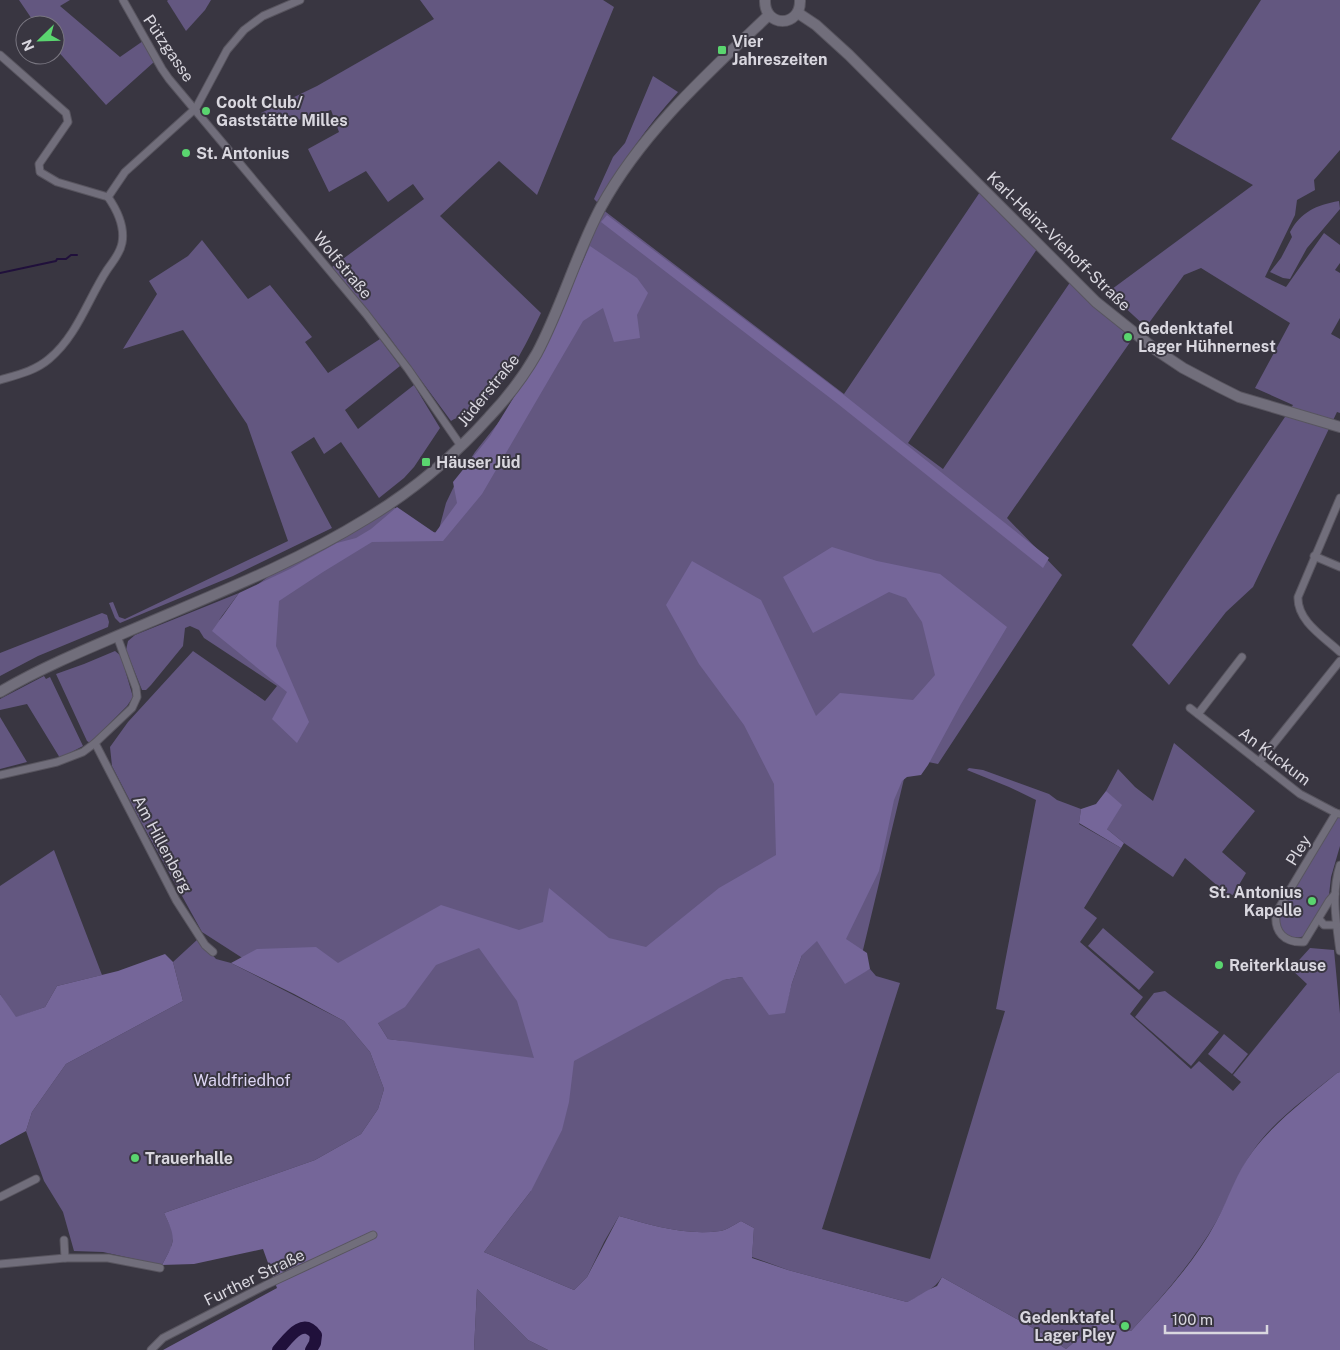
<svg xmlns="http://www.w3.org/2000/svg" width="1340" height="1350" viewBox="0 0 1340 1350" font-family="'Public Sans',sans-serif">
<rect width="100%" height="100%" fill="#393641"/>
<g fill="#635780" fill-rule="evenodd">
<path d="M19 0H70L60 6 120 57 143 41 154 62 106 105 55 48V25H36Z"/>
<path d="M168 0H211L205 10 186 31 167 1Z"/>
<path d="M420 0H603L614 7 537 195 499 161 440 216 541 313C524 348 507 385 476 410 469 415 458 416 451 421L387 334 332 267 424 199 413 184 388 202 366 171 329 192 308 149 339 132 331 110 272 128 261 113 317 86 434 19Z"/>
<path d="M1261 0H1340V150L1314 180 1315 190 1297 200 1295 215 1265 277 1286 287 1324 233 1340 245V263L1335 270 1340 273V318L1331 334 1340 339V413L1337 412 1253 587 1226 612 1169 685 1132 645 1293 405 1255 388 1290 323 1201 268 1184 275 1146 327 1108 292 1253 185 1171 139Z"/>
<path d="M653 76 678 92C647 126 622 163 597 202L594 199 613 157 625 143Z"/>
<path d="M980 192 1037 249 908 443 943 469 1071 281 1133 338 1007 518 1062 575 938 764 909 758 857 975 870 969 876 976 900 983 822 1229 930 1259 1005 1011 996 1009 1036 800 1009 787 967 770 969 768 983 770 1049 794 1057 800 1081 809 1079 824 1121 848 1084 908 1097 918 1080 942 1143 997 1130 1014 1191 1069 1199 1061 1233 1091 1241 1082 1233 1075 1307 984 1291 969 1310 948 1334 950 1340 1014V1072L1337 1073C1309 1096 1273 1121 1253 1151 1238 1171 1229 1200 1216 1222 1193 1262 1162 1297 1131 1331L1102 1318 1066 1349 1047 1336 942 1277C935 1289 920 1296 907 1302L788 1270 752 1257 754 1228 741 1221C735 1224 727 1230 720 1231 686 1236 651 1225 619 1216L604 1242 587 1277 574 1290 484 1252 531 1191 402 1041 388 1039 378 1023 244 959 202 932 141 822 112 766 110 747 128 722 193 651 265 701 277 686 204 638 199 630 190 626 185 628 183 646 151 685 146 690H142L126 650 128 641 135 635 239 593 219 620 253 588 281 567 394 507 421 529 438 533 446 503 456 482 475 452 529 384 584 259 602 209 844 394ZM802 955 792 983 784 1013 742 977 723 980Z"/>
<path d="M1339 201 1340 209 1307 248 1290 279 1283 278 1270 272 1281 258 1292 237 1290 232C1301 212 1316 205 1339 201Z"/>
<path d="M202 240 248 299 270 285 312 337 305 342 328 373 380 339 400 366 345 410 358 429 414 385 440 428 414 467 404 478 379 498 341 442 324 454 314 437 291 452 332 528 233 576 120 623 115 618 109 603 113 602 119 617 125 619 288 541 247 424 183 330 123 349 157 294 149 281 188 256Z"/>
<path d="M102 613 107 615 109 622 108 627 38 656 0 676V653Z"/>
<path d="M115 651 121 656 133 697 127 706 90 743 87 741 56 674 84 664Z"/>
<path d="M44 676 46 679 50 677 83 746 60 758 27 704 0 710V699Z"/>
<path d="M0 717 27 762 0 769Z"/>
<path d="M1174 743 1255 811 1222 852 1246 873 1233 895 1226 893 1185 858 1173 877 1124 843 1107 829 1106 791 1118 769 1135 787 1153 801Z"/>
<path d="M1338 817H1340V846L1331 877 1329 895 1304 936C1287 942 1276 930 1280 913Z"/>
<path d="M54 850 102 975 57 986 45 1007 15 1018 0 994V886Z"/>
<path d="M1103 928 1154 972 1139 990 1088 946Z"/>
<path d="M198 939 216 959 231 963 344 1021 370 1052 384 1089 378 1109 361 1134 315 1160 164 1213 174 1234 171 1248 162 1265 103 1252 74 1251 63 1212 44 1181 26 1131 32 1112 66 1064 183 1001 173 962Z"/>
<path d="M1165 991 1219 1032 1191 1066 1135 1017 1154 993Z"/>
<path d="M1224 1034 1248 1054 1232 1074 1208 1054Z"/>
<path d="M477 1289 528 1340 548 1350H474Z"/>
</g>
<g fill="#756699" fill-rule="evenodd">
<path d="M607 215 844 395 1049 558 1043 568 838 404 601 222Z"/>
<path d="M590 246 637 278 648 293 637 315 640 338 614 342 603 308 583 321 482 494 443 541 372 542 323 572 279 601 276 646 309 722 297 743 272 719 287 692 212 631 239 593 290 569 337 543 356 538 371 529 397 507 435 533 457 503 453 482 490 436 540 355Z"/>
<path d="M832 547 877 561 940 574 1007 627 961 704 928 765 921 775 907 777 902 781 894 800 879 871 846 939 867 953 870 969 845 984 817 941 802 955 792 983 785 1013 769 1015 742 977 723 980 574 1061 569 1102 562 1130 531 1191 484 1252 574 1290 587 1277 619 1216C651 1225 686 1236 720 1231 727 1230 735 1224 741 1221L754 1228 752 1258 788 1270 907 1302C918 1297 926 1290 937 1286L942 1277 1047 1336 1066 1349 1102 1318 1131 1331C1162 1297 1195 1262 1216 1222 1229 1198 1236 1173 1253 1151 1276 1121 1308 1097 1337 1073L1340 1072V1350H548L528 1340 477 1289 474 1350H163L277 1288 263 1249 194 1264 162 1265C176 1239 176 1239 164 1213L315 1160 361 1134 378 1109 384 1089 370 1052 344 1021 294 994 231 963 257 949 316 947 338 963 441 905 519 930 543 922 549 888 609 938 646 947 719 888 776 855 774 784 744 725 699 664 666 605 692 561 761 600 816 716 840 693 913 700 935 675 922 622 906 598 889 592 813 633 783 577ZM479 948 517 1001 534 1058 388 1039 378 1023 405 1007 436 965Z"/>
<path d="M1106 791 1122 805 1107 829 1124 843 1121 848 1079 823 1081 809 1096 804Z"/>
<path d="M165 954 173 962 183 1001 66 1064 32 1112 26 1131 0 1145V994L16 1017 45 1007 57 986 118 971Z"/>
</g>
<g fill="none" stroke-linecap="round" stroke-linejoin="round">
<path stroke="#20103b" stroke-width="2" d="M0 273 56 261 57 259H66L71 255H77"/>
<path stroke="#20103b" stroke-width="12" d="M278 1350C288 1339 302 1316 316 1335L315 1343 311 1350"/>
<defs>
<g id="street">
<path d="M123 0 162 69 169 79 366 314 408 369 461 446"/>
<path d="M0 55 66 113 68 122 39 164 40 172 57 182 108 197"/>
<path d="M108 197 125 172 196 108 227 50 244 30 263 16 300 0"/>
<path d="M0 380C17 375 35 371 49 359 77 336 88 299 107 270 113 261 120 254 122 243 125 227 117 210 108 197"/>
<path d="M1340 498 1298 597C1297 621 1324 637 1340 652"/>
<path d="M1314 556 1340 567"/>
<path d="M1190 708 1300 794 1336 813 1340 814"/>
<path d="M1198 714 1242 657"/>
<path d="M95 743 176 900 205 945 213 952"/>
<path d="M1259 762 1340 661"/>
<path d="M0 775 57 762 83 752 95 743 132 708 137 697 136 688 117 636"/>
<path d="M1340 865C1331 893 1336 922 1340 951"/>
<path d="M1335 894 1329 901 1304 942C1284 943 1274 932 1276 913L1336 813"/>
<path d="M1319 919 1324 925H1336"/>
<path d="M0 1197 36 1179"/>
<path d="M64 1240 65 1258"/>
<path d="M0 1264 65 1258H108L160 1268"/>
<path d="M151 1350 163 1338 266 1285 373 1235"/>
</g>
<g id="secondary">
<path d="M765 0C764 28 801 28 800 0"/>
<path d="M798 13 816 25 849 55 1096 302 1156 350 1183 368 1219 387 1239 397 1340 427"/>
<path d="M0 692C48 664 99 644 150 622 223 591 298 561 366 519 411 492 454 456 489 417 507 398 524 376 537 353 562 306 576 254 601 207 642 132 708 73 769 15"/>
</g>
</defs>
<use href="#street" stroke="#58555f" stroke-width="9"/>
<use href="#secondary" stroke="#58555f" stroke-width="12"/>
<use href="#street" stroke="#716e7b" stroke-width="7"/>
<use href="#secondary" stroke="#716e7b" stroke-width="10"/>
</g>
<g fill="#5ad56f" stroke="#393641" stroke-width="2">
<rect x="717" y="45" width="10" height="10" rx="2.5"/>
<circle cx="206" cy="111" r="5"/>
<circle cx="186" cy="153" r="5"/>
<circle cx="1128" cy="337" r="5"/>
<rect x="421" y="457" width="10" height="10" rx="2.5"/>
<circle cx="1312" cy="901" r="5"/>
<circle cx="1219" cy="965" r="5"/>
<circle cx="135" cy="1158" r="5"/>
<circle cx="1125" cy="1326" r="5"/>
</g>
<g text-anchor="middle" stroke-width="4" stroke-linejoin="round" paint-order="stroke">
<g font-size="16" font-weight="bold" fill="#d9d7df" stroke="#393641" text-anchor="start">
<text x="732" y="47">Vier<tspan x="732" dy="18">Jahreszeiten</tspan></text>
<text x="216" y="108">Coolt Club/<tspan x="216" dy="18">Gaststätte Milles</tspan></text>
<text x="196" y="159">St. Antonius</text>
<text x="1138" y="334">Gedenktafel<tspan x="1138" dy="18">Lager Hühnernest</tspan></text>
<text x="436" y="468">Häuser Jüd</text>
<text x="1302" y="898" text-anchor="end">St. Antonius<tspan x="1302" dy="18">Kapelle</tspan></text>
<text x="1229" y="971">Reiterklause</text>
<text x="145" y="1164">Trauerhalle</text>
<text x="1115" y="1323" text-anchor="end">Gedenktafel<tspan x="1115" dy="18">Lager Pley</tspan></text>
</g>
<g font-size="16" fill="#d9d7df" stroke="#393641">
<text transform="translate(169 48) rotate(56)" y="6">Pützgasse</text>
<text transform="translate(1059 241) rotate(44)" y="6">Karl-Heinz-Viehoff-Straße</text>
<text transform="translate(343 265) rotate(50)" y="6">Wolfstraße</text>
<text transform="translate(488 390) rotate(-51)" y="6">Jüderstraße</text>
<text transform="translate(1275 756) rotate(37)" y="6">An Kuckum</text>
<text transform="translate(163 844) rotate(62)" y="6">Am Hillenberg</text>
<text transform="translate(1298 850) rotate(-59)" y="6">Pley</text>
<text transform="translate(254 1277) rotate(-26)" y="6">Further Straße</text>
</g>
<g font-size="16" fill="#ded6f5" stroke="#393641">
<text x="242" y="1086">Waldfriedhof</text>
</g>
</g>
<g transform="translate(40 40) rotate(247)"><circle r="24" fill="#393641" stroke="#797680"/>
<path d="M0-4L9 19L0 12L-9 19Z" fill="#5ad56f"/>
<text y="-8" font-size="14" font-weight="bold" text-anchor="middle" fill="#d9d7df">N</text>
</g>
<path d="M1165 1325v8h102v-8" fill="none" stroke="#d9d7df" stroke-width="2.5"/>
<text x="1172" y="1325" font-size="15" fill="#d9d7df" stroke="#393641" stroke-width="4" paint-order="stroke">100 m</text>
</svg>
